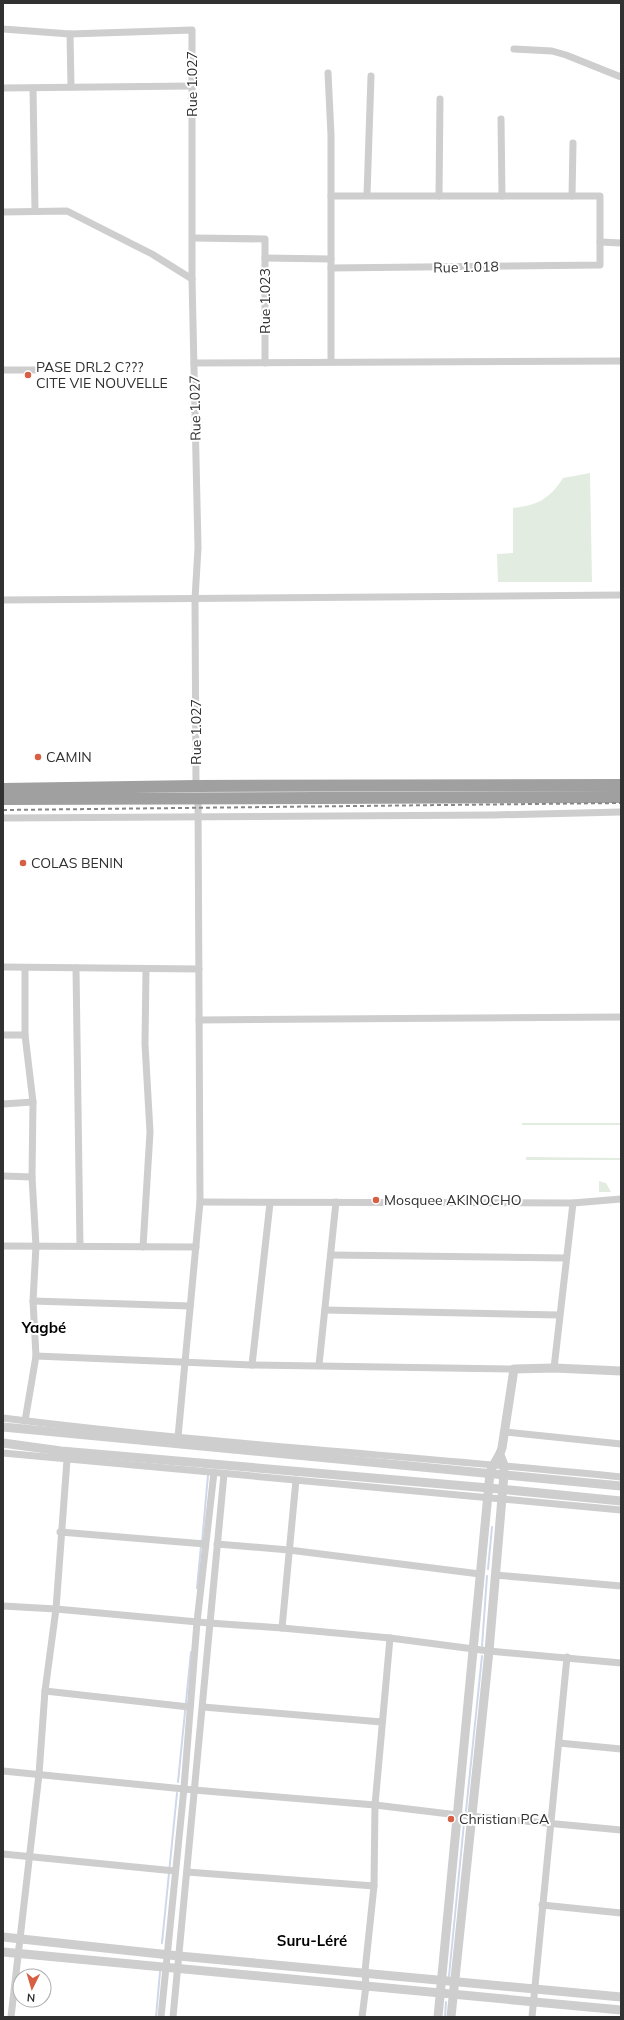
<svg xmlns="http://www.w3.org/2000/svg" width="624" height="2020" viewBox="0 0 624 2020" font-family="Mulish,sans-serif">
<rect width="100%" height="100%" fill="#fff"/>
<g fill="#e3ece0">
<path d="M590 473 592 582H498L497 554 513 553V508C537 505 549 500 563 478Z"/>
<rect x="522" y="1123" width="99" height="2"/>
<path d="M526 1157 621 1158V1160H526Z"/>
<path d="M599 1181 606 1183 611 1192H599Z"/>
</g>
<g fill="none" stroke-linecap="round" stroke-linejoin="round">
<g stroke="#ced8ea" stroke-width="2">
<path d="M202 1542 208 1475"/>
<path d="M488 1569 492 1527"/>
<path d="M197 1588 201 1546"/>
<path d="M482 1646 487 1576"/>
<path d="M178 1782 191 1652"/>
<path d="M466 1811 482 1656"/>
<path d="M162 1943 177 1793"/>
<path d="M449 1976 464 1823"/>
<path d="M156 2017 160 1972"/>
<path d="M445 2017 446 2002"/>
</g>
<g stroke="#cecece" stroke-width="7">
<path d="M3 29 70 34 192 30V279L198 548 195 599 196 786"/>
<path d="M70 34 71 87"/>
<path d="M514 49 552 51 566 55 621 77"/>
<path d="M328 73 331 135V362"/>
<path d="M3 88 192 86"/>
<path d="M33 88 35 211"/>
<path d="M501 119 502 196"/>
<path d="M367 195 371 76"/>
<path d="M331 196H600V265L331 268"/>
<path d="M439 196 440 99"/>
<path d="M572 196 573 143"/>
<path d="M3 212 67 211 152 254 192 279"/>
<path d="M193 238 265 239V363"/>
<path d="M600 242 621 243"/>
<path d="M265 258 331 259"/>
<path d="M194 363 621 361"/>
<path d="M3 370H37"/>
<path d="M3 600 621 595"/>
<path d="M3 818 494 815 621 812"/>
<path d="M3 967 199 969"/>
<path d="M76 968 80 1246"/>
<path d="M199 1020 621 1017"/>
<path d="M3 1035H25"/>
<path d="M3 1104 33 1102"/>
<path d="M3 1176 32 1177"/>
<path d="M200 1202 573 1203 621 1199"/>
<path d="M3 1246 196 1247"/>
<path d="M143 1247 150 1132 145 1044 146 969"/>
<path d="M331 1255 565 1258"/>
<path d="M33 1301 190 1306"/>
<path d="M325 1310 559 1315"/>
<path d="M36 1356 252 1365 514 1369"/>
<path d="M252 1365 270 1203"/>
<path d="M319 1365 336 1202"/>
<path d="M554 1368 573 1203"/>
<path d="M3 1418C208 1444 415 1456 621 1477"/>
<path d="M25 1421 36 1356 33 1301 36 1246 32 1177 33 1102 25 1035V968"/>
<path d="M505 1432 621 1444"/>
<path d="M178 1437 200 1202 198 798"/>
<path d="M3 1453 621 1510"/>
<path d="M60 1532 205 1544"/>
<path d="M217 1544 289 1550 480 1574"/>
<path d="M495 1575 621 1586"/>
<path d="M3 1606 56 1609 209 1623 282 1628 390 1638 489 1651 621 1663"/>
<path d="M282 1628 296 1480"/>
<path d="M45 1691 189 1707"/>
<path d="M203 1707 382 1722"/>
<path d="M559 1743 621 1749"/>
<path d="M3 1771 194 1790 375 1805 458 1815 621 1830"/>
<path d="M3 1854 175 1871"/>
<path d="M187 1872 374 1886"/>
<path d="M542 1905 621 1913"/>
<path d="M11 2017 39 1774 45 1691 56 1609 67 1460"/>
<path d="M161 2017 184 1788 197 1622 214 1472"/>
<path d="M173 2017 224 1474"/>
<path d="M362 2017 366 1986 365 1971 374 1886 375 1805 390 1638"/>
<path d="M532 2017 567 1657"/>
</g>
<g stroke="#cecece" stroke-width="9">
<path d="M3 1427 621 1486"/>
<path d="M3 1443 61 1451 489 1488 621 1501"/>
<path d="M3 1937 179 1956 621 1997"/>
<path d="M3 1952 621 2010"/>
<path d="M438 2017 490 1473C493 1463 499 1458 502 1448L514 1369 554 1368 621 1371"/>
<path d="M451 2017 489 1651 504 1474V1465L500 1455"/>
</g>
<g stroke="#a0a0a0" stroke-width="12">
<path d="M3 789 196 786 621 785"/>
<path d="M3 799 621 797"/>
</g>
<path stroke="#868686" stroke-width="2" stroke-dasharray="4 3" stroke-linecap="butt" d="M3 810 621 803"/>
</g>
<g fill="#d75f43" stroke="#fff" stroke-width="1.5">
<circle cx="28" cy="375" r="4"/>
<circle cx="38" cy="757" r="4"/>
<circle cx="23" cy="863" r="4"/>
<circle cx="376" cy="1200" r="4"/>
<circle cx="451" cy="1819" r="4"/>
</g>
<g text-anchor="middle" stroke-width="4" stroke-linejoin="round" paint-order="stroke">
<g font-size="14" fill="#313131" stroke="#fff">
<text transform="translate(192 84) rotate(-90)" y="5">Rue 1.027</text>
<text transform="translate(466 267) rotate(-1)" y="5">Rue 1.018</text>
<text transform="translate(265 301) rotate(-90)" y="5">Rue 1.023</text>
<text transform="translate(195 408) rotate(-91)" y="5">Rue 1.027</text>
<text transform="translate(196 732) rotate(-90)" y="5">Rue 1.027</text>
</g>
<g font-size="14" fill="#313131" stroke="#fff" text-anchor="start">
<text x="36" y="372">PASE DRL2 C???<tspan x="36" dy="16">CITE VIE NOUVELLE</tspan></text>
<text x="46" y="762">CAMIN</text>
<text x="31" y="868">COLAS BENIN</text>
<text x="384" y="1205">Mosquee AKINOCHO</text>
<text x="459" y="1824">Christian PCA</text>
</g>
<g font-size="15" font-weight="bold" fill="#000" stroke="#fff">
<text x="44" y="1333">Yagbé</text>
<text x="312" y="1946">Suru-Léré</text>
</g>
</g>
<rect width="624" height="2020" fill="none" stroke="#313131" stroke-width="8"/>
<g transform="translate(32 1988) rotate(185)"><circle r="19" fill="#ffffff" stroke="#adadad"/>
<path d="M0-3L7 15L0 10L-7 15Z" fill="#d75f43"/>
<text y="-6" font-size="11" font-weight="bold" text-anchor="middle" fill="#313131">N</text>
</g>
</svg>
